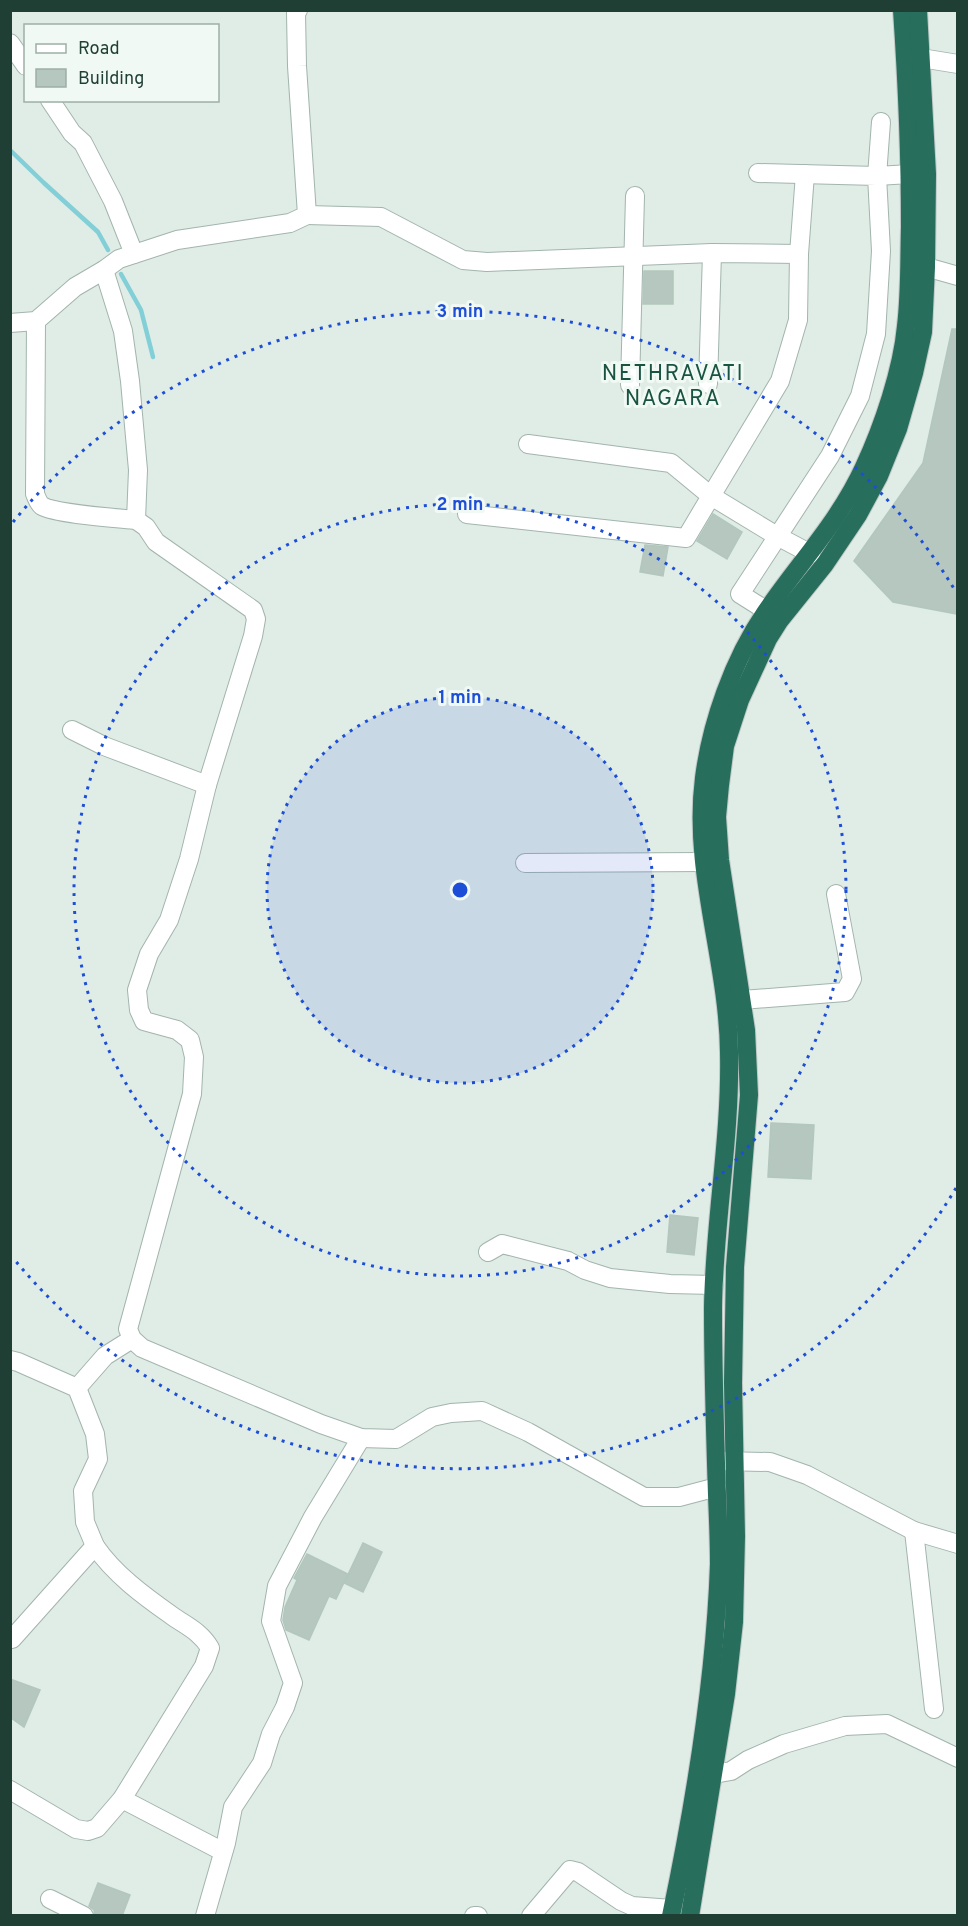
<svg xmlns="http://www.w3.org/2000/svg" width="968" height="1926" viewBox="0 0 968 1926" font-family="Overpass,sans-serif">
<rect width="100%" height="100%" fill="#e0ece6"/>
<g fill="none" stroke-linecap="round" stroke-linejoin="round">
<g stroke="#82cfd8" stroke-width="4.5">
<path d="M10 150 44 183 98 232 108 250"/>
<path d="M121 274 141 310 153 357"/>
</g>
</g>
<g fill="#b5c7bf" stroke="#b2c7bd" stroke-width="1.5">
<path d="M644 271H673V304H643Z"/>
<path d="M952 329H957V614L893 602 854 561 923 463Z"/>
<path d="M713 514 742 532 727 559 697 541Z"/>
<path d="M645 545 668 547 663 576 640 572Z"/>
<path d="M771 1123 814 1125 811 1179 768 1177Z"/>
<path d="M670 1215 698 1218 694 1255 667 1252Z"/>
<path d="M363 1543 382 1552 363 1592 344 1583Z"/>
<path d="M307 1554 348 1574 336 1599 329 1596 309 1640 286 1630 283 1620 285 1607 297 1580 294 1578Z"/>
<path d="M10 1679 40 1690 24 1727 10 1717Z"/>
<path d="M98 1883 130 1895 122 1916H95L94 1910 89 1906Z"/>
</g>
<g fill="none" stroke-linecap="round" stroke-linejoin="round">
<defs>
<g id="minor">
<path d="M10 43 26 66"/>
<path d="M921 58 958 64"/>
<path d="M50 100 72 133 83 143 113 201 134 254"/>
<path d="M881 122 877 176 910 174"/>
<path d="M758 173 877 176 881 251 876 334 860 396 830 456 740 594 767 611"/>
<path d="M805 174 799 254 798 320 780 381 711 496 777 536 811 554"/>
<path d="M307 215 381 217 463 260 487 262 712 253 799 254"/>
<path d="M926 267 958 276"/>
<path d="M104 270 123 331 130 381 138 470 136 520"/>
<path d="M36 321 35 494C37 498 38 503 42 506 56 514 117 518 136 520L146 527 156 542 253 610 256 619 253 636 207 785 189 859 169 920 149 954 137 990 139 1010 144 1021 177 1030 190 1040 194 1057 192 1094 128 1329 132 1339 142 1348 321 1424 361 1438 396 1439 432 1417 451 1413 482 1411 528 1432 644 1497H679L717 1487"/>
<path d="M10 323 36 321 75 287 104 270 119 259 177 240 290 223 307 215 297 66 296 13 298 10"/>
<path d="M708 384 712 253"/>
<path d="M630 385 635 196"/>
<path d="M467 514 686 538 711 496 671 463 528 444"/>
<path d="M72 730 104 746 207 785"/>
<path d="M525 863 704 862"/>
<path d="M742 1000 845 992 852 979 836 894"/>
<path d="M488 1252 502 1244 568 1261 585 1270 610 1278 670 1284 714 1285"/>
<path d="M10 1360 18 1362 77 1388 95 1434 98 1459 83 1491 85 1522 95 1546 12 1639"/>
<path d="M77 1388 105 1356 132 1339"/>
<path d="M720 1461 770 1462 807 1475 914 1531 958 1544"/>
<path d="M914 1531 934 1709"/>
<path d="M714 1774 731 1771 748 1760 784 1744 845 1726 887 1724 958 1758"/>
<path d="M10 1790 76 1829 88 1831 97 1828 122 1799 204 1666 210 1648C200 1631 186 1626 171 1615 144 1596 114 1574 95 1546"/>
<path d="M122 1799 216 1848 224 1849"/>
<path d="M50 1899 84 1916"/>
<path d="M205 1916 226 1843 233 1807 262 1763 271 1734 285 1707 293 1683 271 1621 277 1586 313 1517 361 1438"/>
<path d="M474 1916H478"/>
<path d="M531 1916 570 1870 578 1872 621 1901 632 1906 672 1909"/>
</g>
<g id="highway">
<path d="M671 1916C695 1802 715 1681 719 1564 719 1541 718 1518 717 1495 715 1433 713 1370 713 1308 714 1222 731 1138 729 1052 728 960 692 871 704 778 711 723 733 660 765 613 798 564 839 522 864 467 883 426 902 370 906 326 910 293 909 260 910 227 910 155 907 83 902 10"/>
<path d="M690 1916 726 1694 734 1622 736 1536 733 1383 735 1267 749 1095 746 1030 720 860 717 817 720 785 725 746 740 700 768 639 780 620 825 564 858 515 879 476 898 429 914 373 923 332 926 267 927 174 918 10"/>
</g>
</defs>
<use href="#minor" stroke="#a2b5ad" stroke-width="20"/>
<use href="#highway" stroke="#c0c9c6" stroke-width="20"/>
<use href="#minor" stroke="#fff" stroke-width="18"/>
<use href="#highway" stroke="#286e5c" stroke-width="18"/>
</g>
<circle cx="460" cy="890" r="193" fill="#1d4ed8" fill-opacity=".12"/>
<g fill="none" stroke="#1d4ed8" stroke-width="3" stroke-dasharray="3 6">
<circle cx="460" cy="890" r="193"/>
<circle cx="460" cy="890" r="386"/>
<path d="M956 1188A579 579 0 0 1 13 1258M13 522A579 579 0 0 1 956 592"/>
</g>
<g text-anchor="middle" stroke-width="6" stroke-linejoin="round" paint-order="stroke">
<g font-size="22" letter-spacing="1.5" fill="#195342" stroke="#f1f9f4">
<text x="673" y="380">NETHRAVATI<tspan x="673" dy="25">NAGARA</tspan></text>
</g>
</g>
<circle cx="460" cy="890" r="9" fill="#1d4ed8" stroke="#f1f9f4" stroke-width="3"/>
<g font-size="18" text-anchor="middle" font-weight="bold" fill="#1d4ed8" stroke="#f1f9f4" stroke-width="6" stroke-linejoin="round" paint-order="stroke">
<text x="460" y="317">3 min</text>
<text x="460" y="510">2 min</text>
<text x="460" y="703">1 min</text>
</g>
<rect width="968" height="1926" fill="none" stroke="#1f3f34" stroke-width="24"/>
<rect x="24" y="24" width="195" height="78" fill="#f1f9f4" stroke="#9dafa7" stroke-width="1.5"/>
<rect x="36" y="44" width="30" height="9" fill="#ffffff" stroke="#9dafa7" stroke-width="1.5"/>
<text x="78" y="54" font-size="18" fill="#1f3f34">Road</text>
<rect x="36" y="69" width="30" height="18" fill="#b5c7bf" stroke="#9dafa7" stroke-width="1.5"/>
<text x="78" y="84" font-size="18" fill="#1f3f34">Building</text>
</svg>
